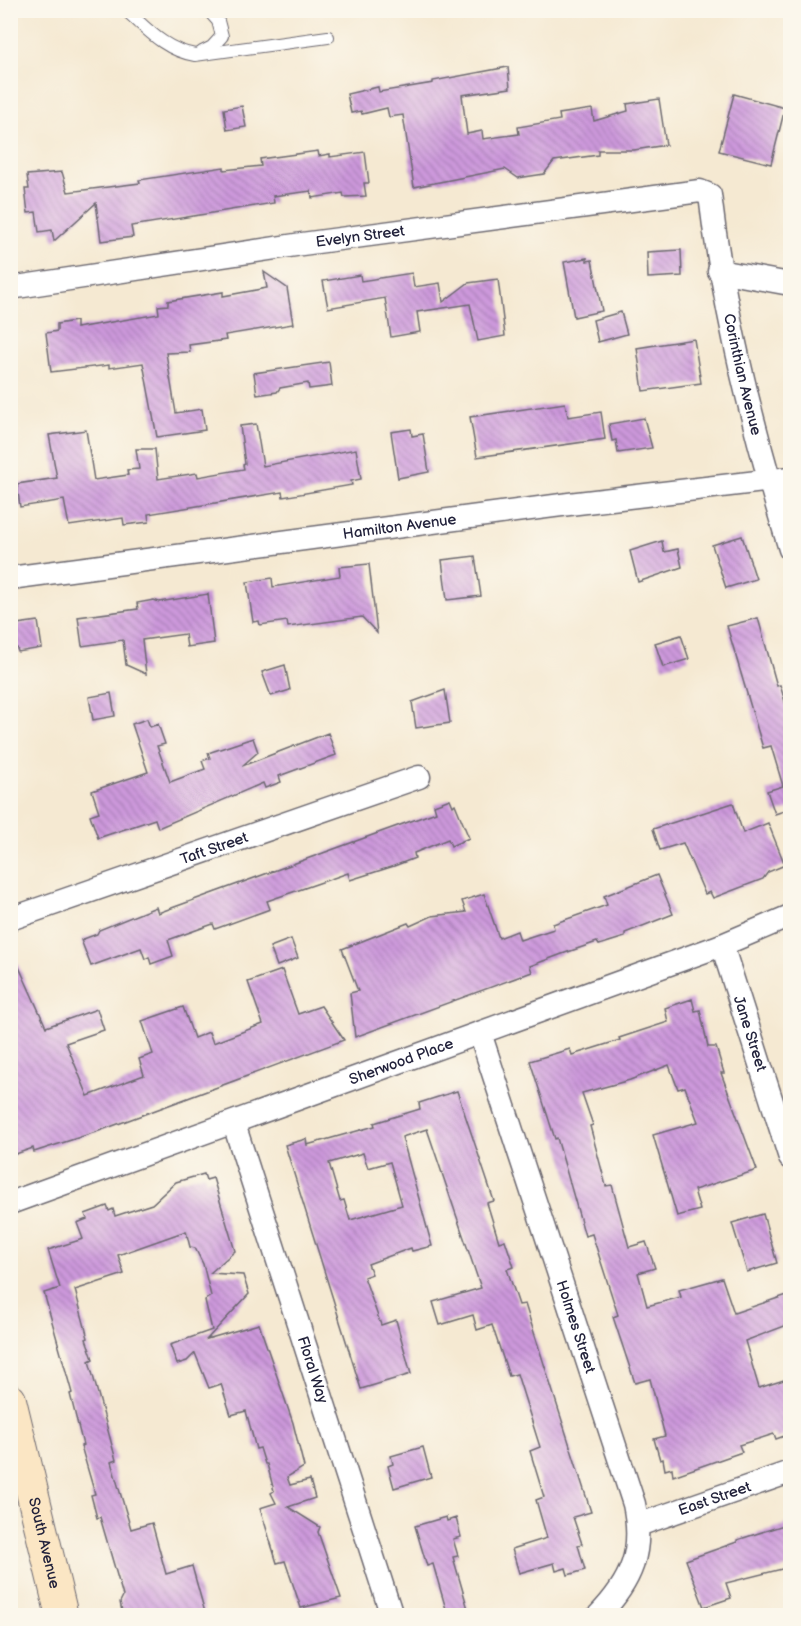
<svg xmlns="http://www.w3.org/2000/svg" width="801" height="1626" viewBox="0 0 801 1626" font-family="'Balsamiq Sans',sans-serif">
<defs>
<pattern id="building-back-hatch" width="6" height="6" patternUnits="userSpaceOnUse" patternTransform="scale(1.5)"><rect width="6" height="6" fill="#cd99dc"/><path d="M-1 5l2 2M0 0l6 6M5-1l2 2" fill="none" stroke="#a67cb4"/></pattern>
</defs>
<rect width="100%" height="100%" fill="#fbf7ec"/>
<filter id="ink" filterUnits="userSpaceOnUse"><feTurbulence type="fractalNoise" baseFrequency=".0167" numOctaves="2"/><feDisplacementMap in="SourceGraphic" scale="12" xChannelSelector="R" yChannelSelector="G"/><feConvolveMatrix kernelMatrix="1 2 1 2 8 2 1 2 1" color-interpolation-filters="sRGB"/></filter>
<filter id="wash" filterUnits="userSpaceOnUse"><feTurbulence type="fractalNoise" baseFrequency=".008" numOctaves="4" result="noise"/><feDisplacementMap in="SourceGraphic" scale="24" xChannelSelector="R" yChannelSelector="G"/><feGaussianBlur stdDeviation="1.35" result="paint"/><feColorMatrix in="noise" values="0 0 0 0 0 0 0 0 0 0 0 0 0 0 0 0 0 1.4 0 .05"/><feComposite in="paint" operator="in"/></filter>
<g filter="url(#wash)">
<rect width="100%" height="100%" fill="#f5e9d2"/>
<g id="blocks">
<g fill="url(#building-back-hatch)" fill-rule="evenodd">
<path d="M508 67 510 88 462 95 467 134 482 131 483 139 519 134 518 127 560 120 559 114 592 109 594 121 628 111 627 104 659 99 666 145 634 150H598V155L554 161 544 174 518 178 505 169 414 187 403 115 389 117 387 108 362 114 361 111 351 113 347 94 378 87 379 92 433 83V81Z"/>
<path d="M734 94 785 108 771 164 719 151Z"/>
<path d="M242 106 246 127 227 130 224 109Z"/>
<path d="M318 151 319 156 330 154V157L365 152 369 183H364L366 196 344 197 343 193 312 198 311 191 273 196 274 203 131 226 133 237 101 241 96 203 54 241 52 230 39 232 36 212 28 213 25 189H29L27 175 62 172 68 192 140 183 139 180 224 167V170L261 166 260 159Z"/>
<path d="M681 250 682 276 648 278 647 252Z"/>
<path d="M587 258V261L592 260 602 311 574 317 564 262Z"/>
<path d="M264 272 287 288 293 324 225 335 226 340 189 345 190 352 166 353 176 413 202 409 205 430 157 437 143 363 109 368V365L51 372 46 333 57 331V324L76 321V328L159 314 158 306 168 305V301L223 292V296L267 288Z"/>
<path d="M412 273 414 287 440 283 443 302 468 283 498 279 505 336 478 341 470 304 417 312 420 332 391 337 385 298 328 308 323 281 360 275 361 281Z"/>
<path d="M621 312 627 334 598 342 593 320Z"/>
<path d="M694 339 701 383 643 391 637 348Z"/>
<path d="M329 362 332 386 309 389 308 383 280 388 277 392 257 395 254 373Z"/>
<path d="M565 403 568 417 601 412 605 439 477 457 470 417Z"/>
<path d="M644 418 652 448 618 453 616 440 612 441 609 424Z"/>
<path d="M256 424 263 466 356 449 361 479 351 481 352 485 283 497 282 492 148 514 149 522 124 525 123 518 69 526 64 500 20 507 17 484 57 478 49 435 86 430 94 480 128 475 127 470 139 469 136 449H155L158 479 197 473 198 477 244 469 243 465 245 464 240 426Z"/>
<path d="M411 429 412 436 423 434 429 472 398 478 391 432Z"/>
<path d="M742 536 756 579 726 588 712 545Z"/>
<path d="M662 541 664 552 678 549 682 567 638 582 630 551Z"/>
<path d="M475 556 481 596 447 600 442 560Z"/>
<path d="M369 564 377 633 362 617 288 627 287 621 260 625 259 621 253 622 247 582 272 578 273 587 340 576 339 567Z"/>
<path d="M208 594 214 643 187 647 185 634 142 640 146 674 126 665 123 640 82 646 78 617 138 609 137 603 154 600 159 602Z"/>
<path d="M758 618 777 686 780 685 790 718V809L775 814 767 791 783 786 771 746 763 748 727 626Z"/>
<path d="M38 621 42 648 18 652 17 648 10 649V625Z"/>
<path d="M681 635 689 659 663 667 655 643Z"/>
<path d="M285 665 290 690 271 696 262 672Z"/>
<path d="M445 690 450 723 416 728 412 702Z"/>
<path d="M111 693 115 716 93 720 89 697Z"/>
<path d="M147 719 150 727 158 724 165 744 157 746 170 782 205 769 202 761 210 758 208 753 253 738 258 752 242 766 328 733 336 755 279 776 281 782 265 788 263 783 158 828 155 819 98 838 90 815 99 812 92 791 148 772 132 724Z"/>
<path d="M450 799 453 806 455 804 469 838 451 846 448 839 414 853 415 858 394 866 350 880 348 873 267 901 270 909 215 929 213 924 168 940 173 956 151 964 149 957 145 959 141 948 91 966 81 940 97 934 99 930 156 907 158 913 436 812 434 805Z"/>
<path d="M733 803 743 833 768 823 785 865 768 872 763 879 713 898 710 892 705 894 683 843 660 850 653 829Z"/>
<path d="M657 875 673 914 625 933V937L599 945 597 942 562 954 530 966 532 972 355 1037 350 993 358 991 342 949 408 923 410 926 432 916 466 912 462 901 484 894 499 938 517 931 520 940 554 929 553 924 607 905 604 896Z"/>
<path d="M291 939 298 958 277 966 270 947Z"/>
<path d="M10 947 46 1027 97 1009 104 1030 66 1043 88 1096 144 1075 139 1059 153 1054 142 1021 183 1007 194 1038 209 1032 213 1043 263 1024 248 982 282 970 298 1014 321 1006 344 1040 99 1131 34 1152 33 1148 10 1156Z"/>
<path d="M692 999 695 1011 700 1010 708 1047H716L724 1073H721L757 1170 694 1190 700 1210 677 1216 653 1135 698 1122 685 1087 678 1089 669 1065 630 1080 582 1093 593 1125 590 1126 606 1186 612 1185 629 1247 646 1242 655 1268 638 1273 647 1306 681 1297 679 1290 722 1278 734 1313 790 1294V1324L745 1341 759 1388 790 1378V1434L776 1439 774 1434 739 1445 742 1452 673 1476 672 1468 665 1470 663 1459 660 1460 654 1439 665 1436 650 1379 635 1383 613 1317 618 1315 592 1234 585 1236 557 1138 555 1139 530 1061 570 1049 572 1055 620 1040 619 1038 668 1022 665 1008Z"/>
<path d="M457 1091 494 1201 487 1203 499 1242 505 1240 514 1267 507 1269 519 1305 525 1304 591 1512 573 1517 582 1544 578 1545 585 1570 568 1575 566 1568 556 1571 554 1563 519 1573 512 1549 547 1538 536 1500 544 1497 530 1451 540 1447 517 1374 509 1376 492 1325 477 1330 473 1315 440 1325 433 1302 481 1288 427 1129 402 1137 432 1246 412 1251 411 1248 368 1264 372 1274 364 1277 381 1325 396 1320 411 1374 361 1389 285 1145 306 1139 307 1145 375 1126 374 1123 420 1109 419 1103ZM363 1153 368 1168 390 1162 402 1205 350 1220 344 1200 340 1201 329 1163Z"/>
<path d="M204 1174 206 1180 213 1178 235 1251 210 1273 243 1275 249 1294 207 1339 259 1324 293 1423 304 1467 287 1477 290 1485 310 1480 315 1498 288 1507 320 1527 318 1532 341 1598 301 1608 285 1561 277 1563 260 1508 276 1503 271 1493 274 1491 267 1464H265L260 1448 256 1449 246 1411 231 1415 221 1384 209 1388 195 1353 187 1361 177 1364 170 1345 212 1330 205 1300 211 1296 203 1264 195 1248 190 1247 186 1231 118 1255 124 1274 75 1290 88 1338 86 1339 93 1359 89 1361 116 1460 111 1462 131 1529 152 1523 166 1574 192 1566 206 1616H123L120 1602 123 1596 100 1517 97 1518 91 1495 95 1494 81 1446 83 1445 70 1394 72 1393 44 1293 60 1288 48 1250 83 1239 77 1223 87 1219 85 1214 107 1206 109 1211 113 1209 115 1216 152 1204 176 1182Z"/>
<path d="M763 1214 777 1263 747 1272 732 1223Z"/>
<path d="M423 1447 431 1477 394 1488 388 1466 393 1464 391 1456Z"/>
<path d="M446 1517 447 1521 456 1518 461 1537 453 1539 458 1556 453 1557 470 1616H448L433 1564 427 1566 415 1526Z"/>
<path d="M790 1523V1567L726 1583 731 1598 704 1607 686 1560 737 1542V1540Z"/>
</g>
</g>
</g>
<g filter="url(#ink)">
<use href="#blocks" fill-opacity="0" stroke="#6c6870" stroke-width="1.5"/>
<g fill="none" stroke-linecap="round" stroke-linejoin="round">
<defs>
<g id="service">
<path d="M126 10C148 30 165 50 195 55L328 37"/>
<path d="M202 52 212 47 222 36 218 21 210 12"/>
</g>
<g id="minor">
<path d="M719 271 790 284"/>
<path id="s1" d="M10 288 302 244 700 191 710 195C724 315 754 434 790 549"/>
<path id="s2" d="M10 578 569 504 790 478"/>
<path id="s3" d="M10 919 419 777"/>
<path id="s4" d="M722 945 790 1158"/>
<path id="s5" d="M480 1033 634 1504C644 1551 632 1581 598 1616"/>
<path id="s6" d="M234 1124 392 1616"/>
<path id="s7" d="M10 1203 722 945 790 916"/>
<path id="s8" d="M638 1525 790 1472"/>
</g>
<g id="secondary">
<path id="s9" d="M10 1400 62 1616"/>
</g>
</defs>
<use href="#service" stroke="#6c6870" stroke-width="14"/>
<use href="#minor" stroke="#6c6870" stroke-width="25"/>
<use href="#secondary" stroke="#6c6870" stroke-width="34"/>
<use href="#service" stroke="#fff" stroke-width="12"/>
<use href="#minor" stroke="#fff" stroke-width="22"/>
<use href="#secondary" stroke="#fbe6c4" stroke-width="32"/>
</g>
</g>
<g text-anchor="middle" stroke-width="4.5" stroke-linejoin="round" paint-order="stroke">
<g font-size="15" fill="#22223b" stroke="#fbf7ec">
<text dy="5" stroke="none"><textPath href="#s1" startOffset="354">Evelyn Street</textPath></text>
<text dy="5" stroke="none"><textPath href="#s1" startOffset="890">Corinthian Avenue</textPath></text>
<text dy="5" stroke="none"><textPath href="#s2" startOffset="393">Hamilton Avenue</textPath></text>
<text dy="5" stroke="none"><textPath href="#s3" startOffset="216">Taft Street</textPath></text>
<text dy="5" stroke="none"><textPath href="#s4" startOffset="93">Jane Street</textPath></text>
<text dy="5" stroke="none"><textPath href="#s7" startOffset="416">Sherwood Place</textPath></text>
<text dy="5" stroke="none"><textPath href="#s5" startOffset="309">Holmes Street</textPath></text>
<text dy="5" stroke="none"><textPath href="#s6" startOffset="258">Floral Way</textPath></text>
<text dy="5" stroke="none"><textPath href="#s8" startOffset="81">East Street</textPath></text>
<text dy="5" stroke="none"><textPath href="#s9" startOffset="147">South Avenue</textPath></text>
</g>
</g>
<rect width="801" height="1626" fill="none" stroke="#fbf7ec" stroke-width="36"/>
</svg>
